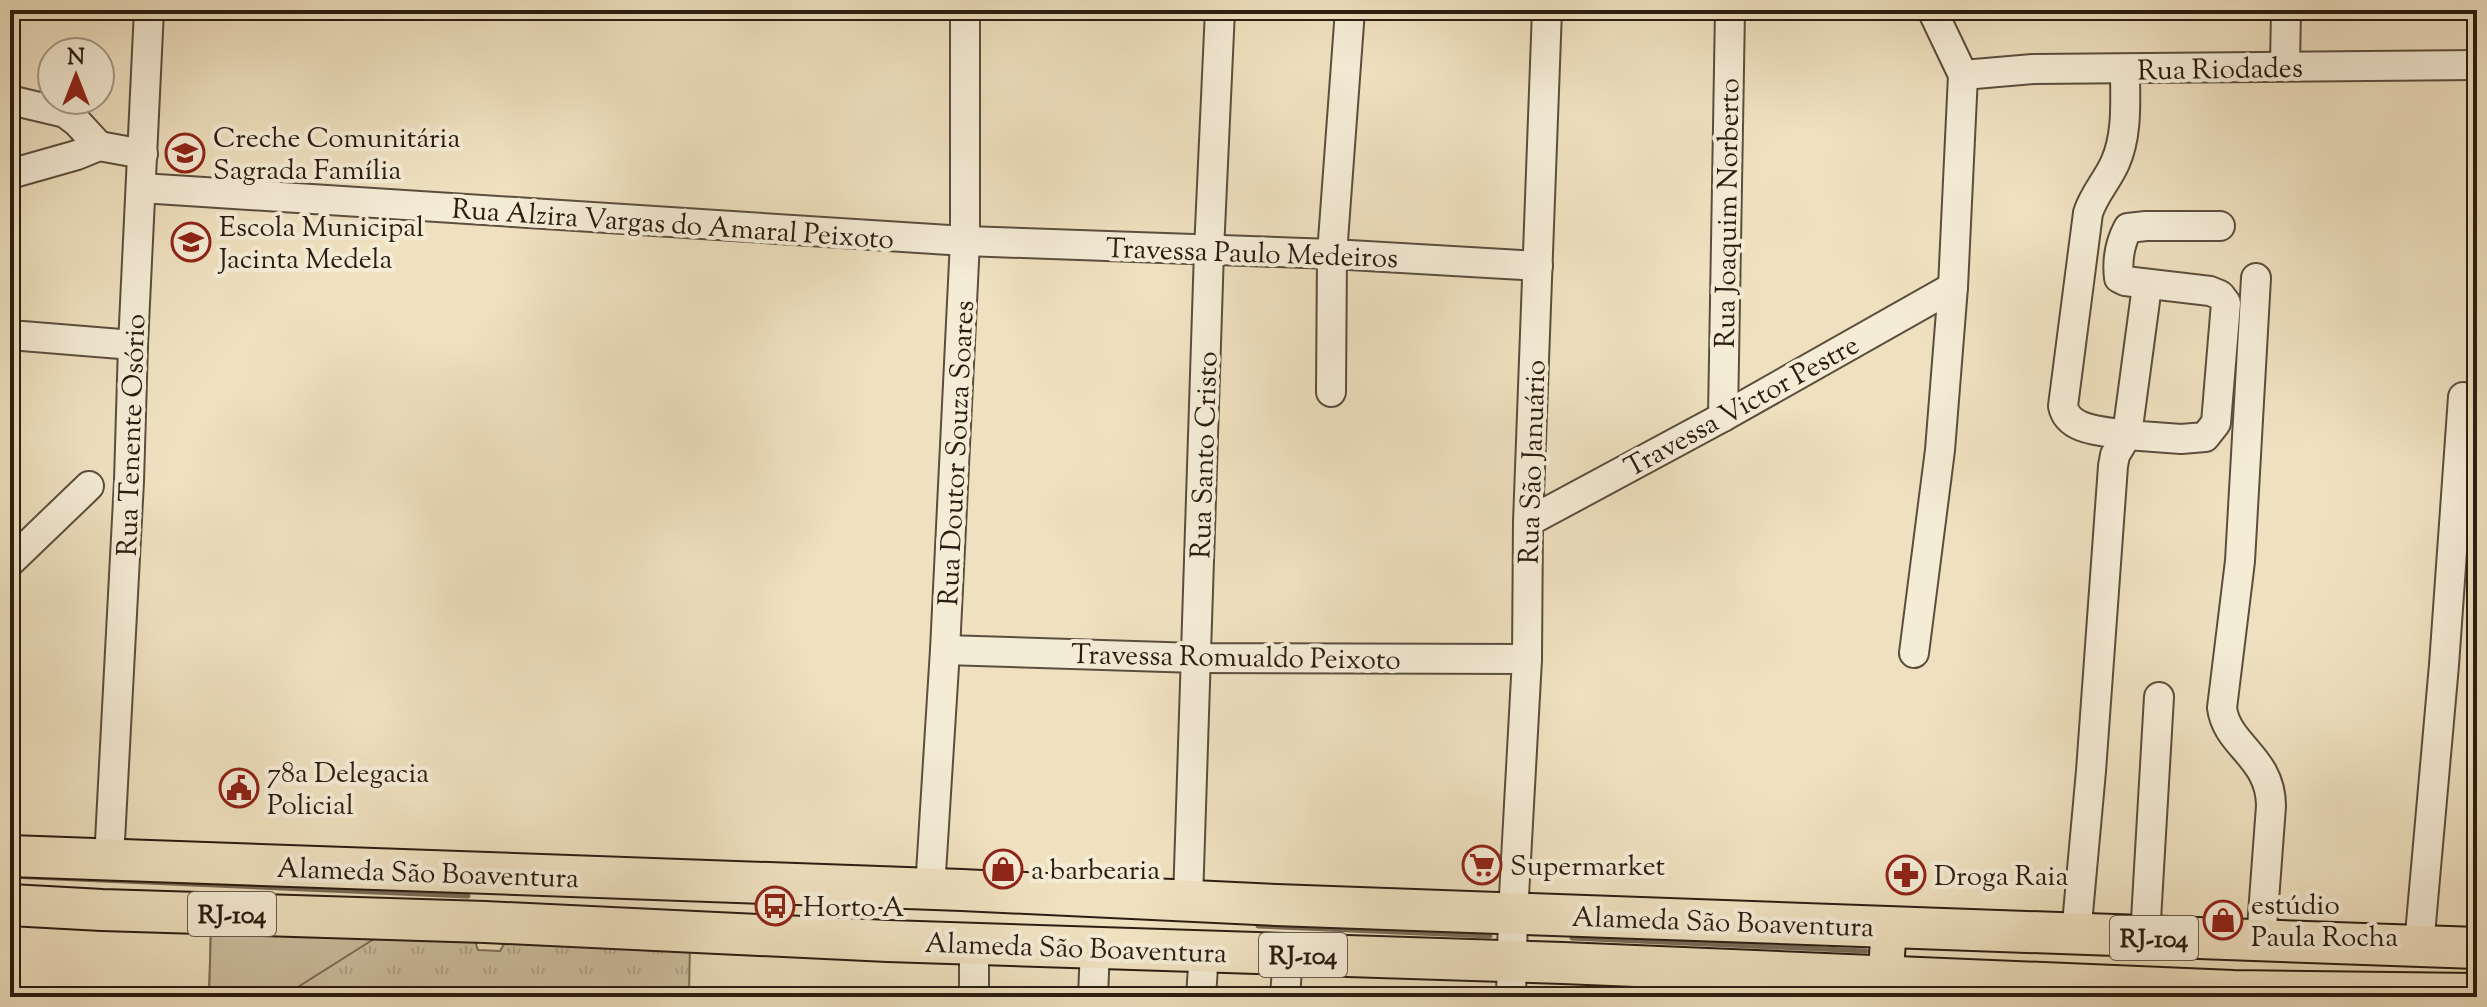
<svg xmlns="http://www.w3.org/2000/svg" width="2487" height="1007" viewBox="0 0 2487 1007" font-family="'Sorts Mill Goudy',serif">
<defs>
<pattern id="grass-tufts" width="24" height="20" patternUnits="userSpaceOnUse" patternTransform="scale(2)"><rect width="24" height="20" fill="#cec0a2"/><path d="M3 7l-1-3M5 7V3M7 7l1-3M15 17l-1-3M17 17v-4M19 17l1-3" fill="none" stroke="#b1a58a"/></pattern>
</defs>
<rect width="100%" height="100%" fill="#efe1c0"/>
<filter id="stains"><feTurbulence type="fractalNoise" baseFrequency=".0025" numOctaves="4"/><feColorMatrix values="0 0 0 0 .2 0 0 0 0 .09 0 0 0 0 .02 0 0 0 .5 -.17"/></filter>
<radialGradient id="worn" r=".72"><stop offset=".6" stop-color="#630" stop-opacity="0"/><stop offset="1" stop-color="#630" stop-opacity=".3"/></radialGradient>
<path fill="url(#grass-tufts)" stroke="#7c6e5a" stroke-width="2" d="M211 928 472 933 478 950 500 951 510 934 690 941 689 997H209Z"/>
<path fill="#cec0a2" stroke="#7c6e5a" stroke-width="2" d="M211 928 385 932 282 997H209Z"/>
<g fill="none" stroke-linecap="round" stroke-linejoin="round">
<g stroke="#786a56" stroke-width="5">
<path d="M10 876 468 896"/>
<path d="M1258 926 1490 936"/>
<path d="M1572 938 1866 951"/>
</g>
<defs>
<g id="minor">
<path d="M2285 66 2286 10"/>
<path d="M1963 75 2033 69 2477 65"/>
<path d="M10 100 65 113 77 122 99 146"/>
<path d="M10 174 77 155 99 146 143 154"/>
<path d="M141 188 965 241 1332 254 1538 266"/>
<path d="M2256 278 2240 561 2222 708C2227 746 2271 757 2271 806L2261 941"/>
<path d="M2147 286 2127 435 2181 439 2205 437 2216 423 2226 303 2220 295 2210 291 2125 281 2119 278C2117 261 2120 243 2128 228L2146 226H2220"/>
<path d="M10 335 133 345"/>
<path d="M1331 392 1332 254 1350 10"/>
<path d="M1723 417 1730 10"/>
<path d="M1528 522 1723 417 1953 287"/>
<path d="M10 562 89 486"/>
<path d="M945 650 1197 658 1527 659"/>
<path d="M1914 653 1940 450 1953 287 1963 75 1932 10"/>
<path d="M109 860 129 481 133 345 149 10"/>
<path d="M930 889 945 650 965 241V15"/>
<path d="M1188 900 1209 251 1220 10"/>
<path d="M2076 935 2091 771 2113 466 2115 455 2127 435C2106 431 2068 432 2063 406L2088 213C2094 194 2107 181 2115 163 2128 134 2125 100 2125 69"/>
<path d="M2145 937 2159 697"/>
<path d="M2419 946 2444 665 2463 397"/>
<path d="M974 997V942"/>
<path d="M1093 997 1095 948"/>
<path d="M1201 997 1204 951"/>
<path d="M1285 997 1288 954"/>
<path d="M1511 997 1513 914 1527 659 1528 522 1547 10"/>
</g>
<path id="major" d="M1884 997 1889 927"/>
<g id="highway">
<path d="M10 856 962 890 1276 905 2477 948"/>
<path d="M10 905 102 910 485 922 888 941 1563 963 2233 991 2477 994"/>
</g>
</defs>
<use href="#minor" stroke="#5b4e3d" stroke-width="32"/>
<use href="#major" stroke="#2a1d11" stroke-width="38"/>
<use href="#highway" stroke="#2a1d11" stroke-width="44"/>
<use href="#minor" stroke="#f5ecd6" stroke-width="28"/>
<use href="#major" stroke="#efe1c0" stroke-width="34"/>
<use href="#highway" stroke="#efe1c0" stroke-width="40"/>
</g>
<defs>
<symbol id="school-ring" viewBox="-11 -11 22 22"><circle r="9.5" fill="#f5ecd6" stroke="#8f2418" stroke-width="1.5"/><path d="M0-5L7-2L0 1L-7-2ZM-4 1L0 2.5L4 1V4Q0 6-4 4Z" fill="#8f2418"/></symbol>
<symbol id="civic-ring" viewBox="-11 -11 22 22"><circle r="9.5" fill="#f5ecd6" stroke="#8f2418" stroke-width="1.5"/><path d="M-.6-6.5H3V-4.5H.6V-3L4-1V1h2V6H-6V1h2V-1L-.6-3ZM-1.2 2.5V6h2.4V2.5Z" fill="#8f2418"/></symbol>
<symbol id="supermarket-ring" viewBox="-11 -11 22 22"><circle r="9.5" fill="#f5ecd6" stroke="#8f2418" stroke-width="1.5"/><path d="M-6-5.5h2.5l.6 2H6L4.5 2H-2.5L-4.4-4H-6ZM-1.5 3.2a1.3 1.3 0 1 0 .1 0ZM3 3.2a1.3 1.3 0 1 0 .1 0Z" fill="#8f2418"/></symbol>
<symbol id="shop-ring" viewBox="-11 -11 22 22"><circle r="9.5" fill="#f5ecd6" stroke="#8f2418" stroke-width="1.5"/><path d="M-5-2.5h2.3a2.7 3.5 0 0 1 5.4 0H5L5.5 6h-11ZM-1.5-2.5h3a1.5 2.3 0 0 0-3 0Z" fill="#8f2418"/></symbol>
<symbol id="pharmacy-ring" viewBox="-11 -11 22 22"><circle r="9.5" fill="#f5ecd6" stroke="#8f2418" stroke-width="1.5"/><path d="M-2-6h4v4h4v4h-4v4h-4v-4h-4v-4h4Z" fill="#8f2418"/></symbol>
<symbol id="bus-ring" viewBox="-11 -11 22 22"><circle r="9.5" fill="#f5ecd6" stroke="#8f2418" stroke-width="1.5"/><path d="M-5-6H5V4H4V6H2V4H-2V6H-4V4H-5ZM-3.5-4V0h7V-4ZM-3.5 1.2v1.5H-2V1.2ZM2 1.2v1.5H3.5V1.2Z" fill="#8f2418"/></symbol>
</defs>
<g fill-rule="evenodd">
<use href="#school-ring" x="163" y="131" width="44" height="44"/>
<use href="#school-ring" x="169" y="220" width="44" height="44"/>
<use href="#civic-ring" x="217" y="766" width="44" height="44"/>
<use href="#supermarket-ring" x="1460" y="843" width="44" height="44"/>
<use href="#shop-ring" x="981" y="847" width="44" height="44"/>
<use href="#pharmacy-ring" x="1884" y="853" width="44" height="44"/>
<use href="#bus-ring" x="753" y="884" width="44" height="44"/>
<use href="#shop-ring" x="2201" y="898" width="44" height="44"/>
</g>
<g text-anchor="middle" stroke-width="8" stroke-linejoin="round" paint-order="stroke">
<g fill="#f5ecd6" stroke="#675b4c" stroke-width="2">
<rect x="188" y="892" width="88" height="44" rx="6"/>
<rect x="2110" y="916" width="88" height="44" rx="6"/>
<rect x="1259" y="933" width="88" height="44" rx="6"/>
</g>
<g font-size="26" font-weight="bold" fill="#2a1d11">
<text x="232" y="923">RJ-104</text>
<text x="2154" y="947">RJ-104</text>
<text x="1303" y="964">RJ-104</text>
</g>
<g font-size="28" fill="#2a1d11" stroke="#f5ecd6">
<text transform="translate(2220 68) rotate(-1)" y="10">Rua Riodades</text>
<text transform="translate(1726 213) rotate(-89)" y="10">Rua Joaquim Norberto</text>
<text transform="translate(673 223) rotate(4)" y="10">Rua Alzira Vargas do Amaral Peixoto</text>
<text transform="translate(1252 252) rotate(2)" y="10">Travessa Paulo Medeiros</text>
<text transform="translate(1741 405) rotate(-29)" y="10">Travessa Victor Pestre</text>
<text transform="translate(130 435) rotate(-88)" y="10">Rua Tenente Osório</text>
<text transform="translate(955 453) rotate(-87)" y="10">Rua Doutor Souza Soares</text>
<text transform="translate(1203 455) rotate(-88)" y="10">Rua Santo Cristo</text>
<text transform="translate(1531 462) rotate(-88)" y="10">Rua São Januário</text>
<text transform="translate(1236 656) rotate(1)" y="10">Travessa Romualdo Peixoto</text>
<text transform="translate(428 872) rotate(2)" y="10">Alameda São Boaventura</text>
<text transform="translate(1723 921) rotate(2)" y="10">Alameda São Boaventura</text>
<text transform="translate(1076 947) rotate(2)" y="10">Alameda São Boaventura</text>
</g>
<g font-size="28" fill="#2a1d11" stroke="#f5ecd6" text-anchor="start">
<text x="213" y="147">Creche Comunitária<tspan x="213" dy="32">Sagrada Família</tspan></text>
<text x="219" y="236">Escola Municipal<tspan x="219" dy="32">Jacinta Medela</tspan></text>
<text x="267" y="782">78a Delegacia<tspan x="267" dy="32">Policial</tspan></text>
<text x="1510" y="875">Supermarket</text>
<text x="1031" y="879">a barbearia</text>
<text x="1934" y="885">Droga Raia</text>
<text x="2251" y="914">estúdio<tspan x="2251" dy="32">Paula Rocha</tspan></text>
<text x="803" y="916">Horto A</text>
</g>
</g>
<rect width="2487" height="1007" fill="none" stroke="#efe1c0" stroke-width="40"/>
<rect x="12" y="12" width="2463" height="983" fill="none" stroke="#2a1d11" stroke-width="4"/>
<rect x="20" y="20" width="2447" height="967" fill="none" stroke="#2a1d11" stroke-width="2"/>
<g transform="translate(76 76)"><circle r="38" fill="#f5ecd6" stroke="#a49987" stroke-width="2"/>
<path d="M0-6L14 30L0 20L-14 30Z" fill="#8f2418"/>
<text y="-12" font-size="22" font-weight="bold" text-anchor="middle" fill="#2a1d11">N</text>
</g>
<rect width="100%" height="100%" filter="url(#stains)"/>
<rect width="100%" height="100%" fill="url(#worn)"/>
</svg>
